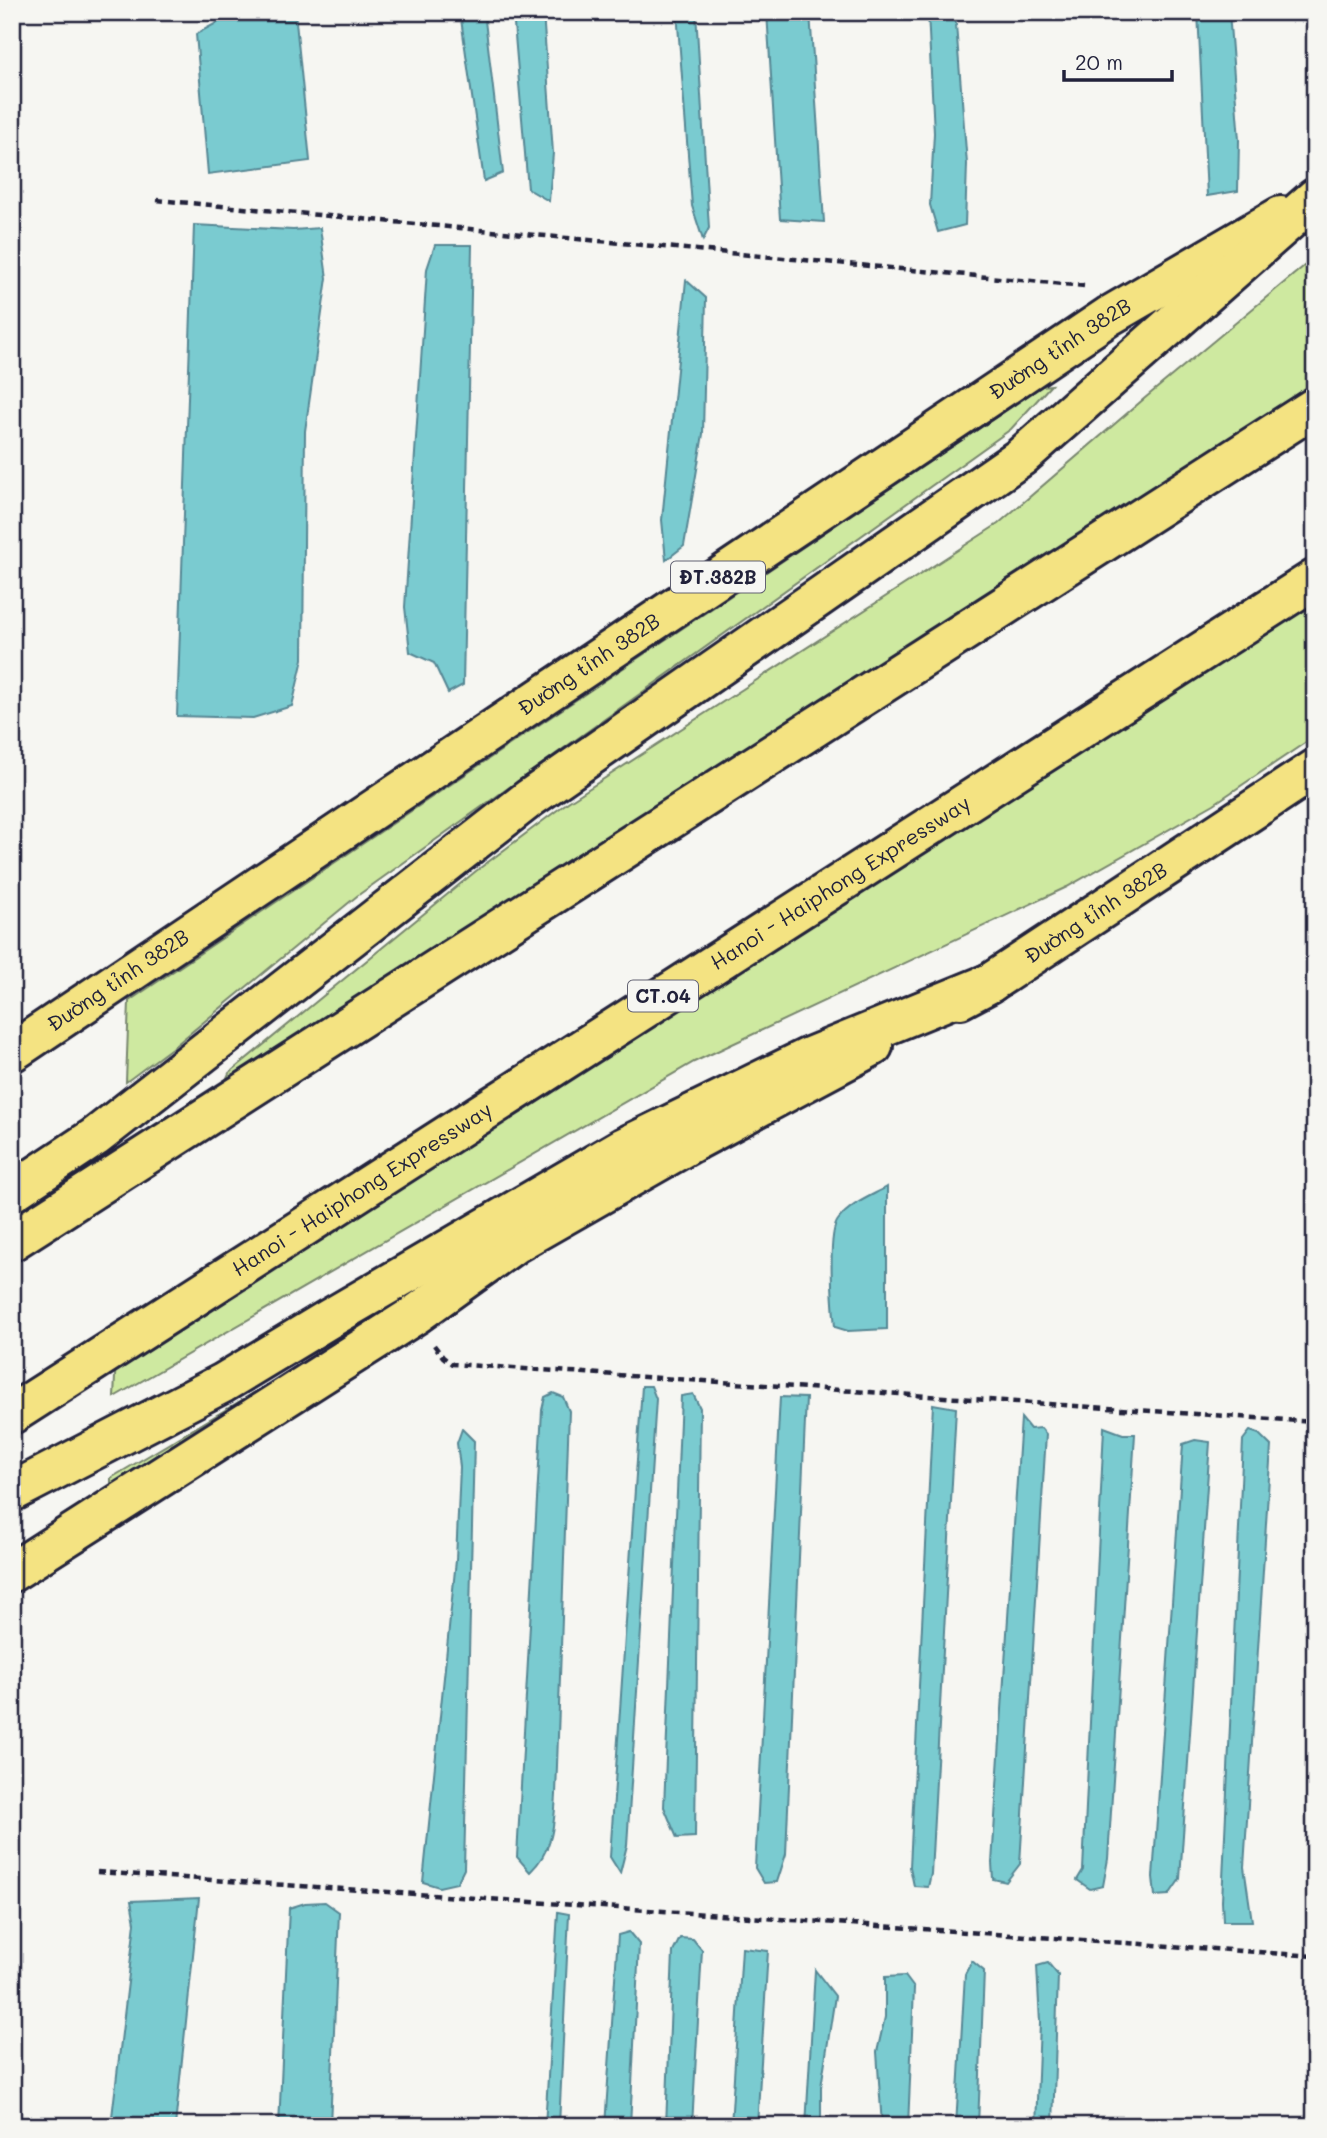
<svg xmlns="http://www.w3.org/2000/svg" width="1327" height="2138" viewBox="0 0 1327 2138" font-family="Mali,sans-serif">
<rect width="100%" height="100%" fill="#f6f6f2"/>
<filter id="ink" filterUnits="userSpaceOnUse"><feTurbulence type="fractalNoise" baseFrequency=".0143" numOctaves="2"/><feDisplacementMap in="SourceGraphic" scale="14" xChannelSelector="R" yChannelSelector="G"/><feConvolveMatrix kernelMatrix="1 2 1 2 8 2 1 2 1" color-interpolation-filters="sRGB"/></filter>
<g filter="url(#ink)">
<g fill="#cee9a0" stroke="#78866e" stroke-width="2">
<path d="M1315 257V385L231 1085 226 1080 229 1073 476 871 568 802 998 524 1145 398Z"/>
<path d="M1051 385 1011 429 357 896 177 1044 126 1082 129 1001 1042 386Z"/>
<path d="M1315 586V736L1214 804 1067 887 694 1062 114 1397 116 1357Z"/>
<path d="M375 1321 111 1496V1478Z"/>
</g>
<g fill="#7acbd0" stroke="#578794" stroke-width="2">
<path d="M237 12H295L310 161 208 174 196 34Z"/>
<path d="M460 12H484L503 173 484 181Z"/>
<path d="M513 12H543L553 153 549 201 528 189Z"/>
<path d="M677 12H696L709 228 703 240 692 206Z"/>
<path d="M767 12H810L824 222 780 219Z"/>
<path d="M928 12H955L967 164 965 225 938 232 930 205 934 133Z"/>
<path d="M1198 12H1229L1239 140 1238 191 1207 196Z"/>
<path d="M194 225 293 230 320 228 327 278 305 431 303 659 292 706 253 718 177 716Z"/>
<path d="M435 245H472L463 685 448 693 434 663 410 652 405 607 427 269Z"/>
<path d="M686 280 706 298 703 434 684 546 666 560 662 520Z"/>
<path d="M887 1187V1329L848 1331 835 1327C833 1307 827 1234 838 1220 850 1204 869 1197 887 1187Z"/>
<path d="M642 1386H651L656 1399 627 1845 620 1873 610 1857Z"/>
<path d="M553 1393 563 1397 569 1411 556 1795C554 1826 553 1850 530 1872L517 1857 542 1410 545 1397Z"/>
<path d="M693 1394 700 1408 695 1837 677 1838 664 1807 681 1396Z"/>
<path d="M780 1397 806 1398 786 1854 777 1882 764 1883 755 1868Z"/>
<path d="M933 1404 956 1408 931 1874 928 1887 914 1886 910 1867Z"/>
<path d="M1021 1418 1030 1429 1041 1428 1046 1434 1020 1864 1006 1882 993 1879 992 1863Z"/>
<path d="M1104 1427 1123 1434H1135L1108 1859 1103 1886 1090 1889 1077 1880 1083 1870Z"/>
<path d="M462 1429 474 1441 464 1869 457 1883 439 1887 423 1882 456 1560 460 1467 457 1443Z"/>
<path d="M1250 1431 1259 1434 1271 1446 1244 1867 1252 1921H1223L1222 1901 1243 1440Z"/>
<path d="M1195 1440 1210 1442 1180 1879 1169 1895 1155 1896 1153 1877 1183 1444Z"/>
<path d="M199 1898 175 2126H113L112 2117 135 1923 131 1901Z"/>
<path d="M325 1902 339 1912 330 2126H279L289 1908 305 1903Z"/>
<path d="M558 1912 569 1914 559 2126H545Z"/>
<path d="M629 1932 639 1944 630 2126H605L618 1935Z"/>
<path d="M680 1938 693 1939 702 1950 692 2126H666L673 1952Z"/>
<path d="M742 1948 768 1951 757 2126H731Z"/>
<path d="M972 1961 984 1971 978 2126H956L965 1974Z"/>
<path d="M1048 1963 1058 1975 1053 2126H1036L1040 2023 1037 1966Z"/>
<path d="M815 1970 835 1996 821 2087V2126H806Z"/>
<path d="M905 1976 914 1988 908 2126H882L877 2052 885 2017V1977Z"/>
</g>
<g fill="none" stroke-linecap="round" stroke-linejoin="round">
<defs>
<g id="major">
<path id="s1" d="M960 999 990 983 1315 769"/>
<path id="s2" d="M12 1052 1109 316 1281 216"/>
<path d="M12 1572 415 1315 514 1244 691 1143 873 1046"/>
</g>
<g id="highway">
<path d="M12 1192 95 1137 530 798 1021 457 1315 198"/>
<path d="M12 1241 1315 407"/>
<path id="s3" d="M12 1414 1315 579"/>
<path d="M12 1492 223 1383 327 1320 624 1147 809 1057 990 983"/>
</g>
</defs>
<use href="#major" stroke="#22223b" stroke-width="44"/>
<use href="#highway" stroke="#22223b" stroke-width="44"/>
<g stroke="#22223b" stroke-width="4.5" stroke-dasharray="7 5" stroke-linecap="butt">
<path d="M157 200 1085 286"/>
<path d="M434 1345 443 1357 452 1364 1315 1422"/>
<path d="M97 1872 1315 1956"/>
</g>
<use href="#major" stroke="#f4e382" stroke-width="38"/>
<use href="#highway" stroke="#f4e382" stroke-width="38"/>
</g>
</g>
<g text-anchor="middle" stroke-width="7" stroke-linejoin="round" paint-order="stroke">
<g fill="#f6f6f2" stroke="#626272" stroke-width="2">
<rect x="671" y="561.5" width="94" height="31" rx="5"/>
<rect x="628" y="980.5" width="70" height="31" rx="5"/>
</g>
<g font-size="19" font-weight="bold" fill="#22223b">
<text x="718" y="584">ĐT.382B</text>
<text x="663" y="1003">CT.04</text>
</g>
<g font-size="21" fill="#22223b" stroke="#f6f6f2">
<text dy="7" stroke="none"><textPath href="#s2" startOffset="1262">Đường tỉnh 382B</textPath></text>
<text dy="7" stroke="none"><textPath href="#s2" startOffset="695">Đường tỉnh 382B</textPath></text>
<text dy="7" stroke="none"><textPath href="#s3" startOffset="984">Hanoi - Haiphong Expressway</textPath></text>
<text dy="7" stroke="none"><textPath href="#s1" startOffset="161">Đường tỉnh 382B</textPath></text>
<text dy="7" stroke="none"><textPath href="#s2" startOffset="128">Đường tỉnh 382B</textPath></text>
<text dy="7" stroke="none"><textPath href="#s3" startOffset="416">Hanoi - Haiphong Expressway</textPath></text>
</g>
</g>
<rect width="1327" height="2138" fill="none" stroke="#f6f6f2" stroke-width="42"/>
<rect x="21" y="21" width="1285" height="2096" fill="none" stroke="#22223b" stroke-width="2.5" filter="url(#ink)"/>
<path d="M1064 70v10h108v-10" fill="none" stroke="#22223b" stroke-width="3.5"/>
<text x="1075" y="70" font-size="21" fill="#22223b" stroke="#f6f6f2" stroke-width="5" paint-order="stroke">20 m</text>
</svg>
